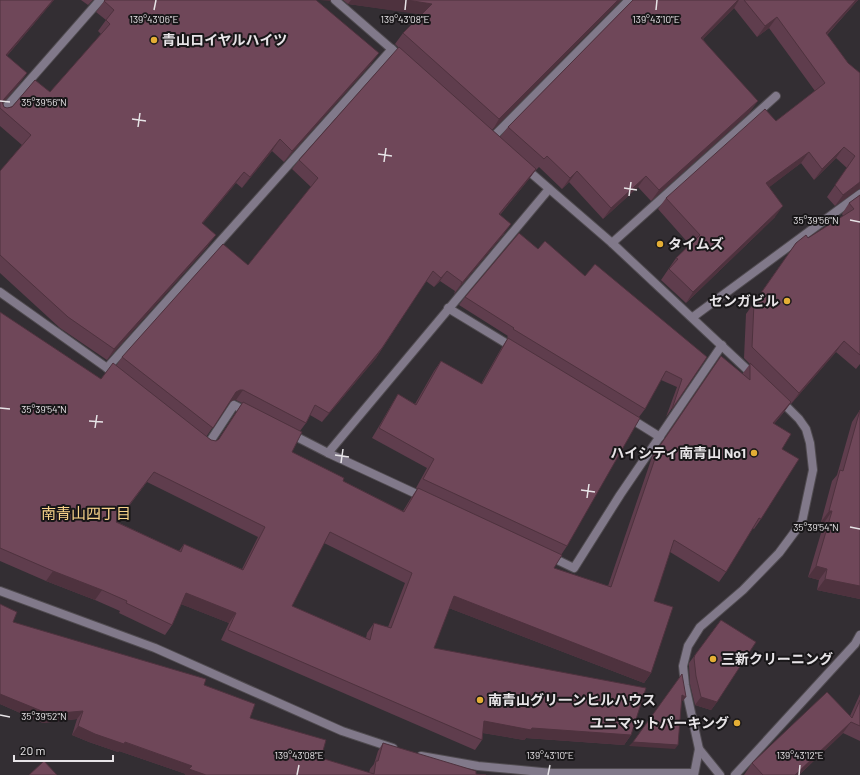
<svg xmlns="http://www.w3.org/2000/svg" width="860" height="775" viewBox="0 0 860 775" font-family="Barlow,'Noto Sans JP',sans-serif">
<rect width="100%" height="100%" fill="#332e33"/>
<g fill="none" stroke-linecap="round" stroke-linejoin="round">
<defs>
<g id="service">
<path d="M492 138 629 0"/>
<path d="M612 243 776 96"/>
<path d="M0 292 117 375"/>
<path d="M448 308 514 348"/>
<path d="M693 317 860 194"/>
<path d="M107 368 392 49"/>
<path d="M628 417 660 437"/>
<path d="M289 433 328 453 423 497"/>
<path d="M205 445 207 446 234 405 248 412"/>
<path d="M328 453 549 189"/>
<path d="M549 556 574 568 620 495 722 345"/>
<path d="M0 591 155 648 342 731 393 748"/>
<path d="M699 749 720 775"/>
<path d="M421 756 478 766 552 773H694"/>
<path d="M735 775 855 644 860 635"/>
</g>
<g id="minor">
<path d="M335 0 402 58"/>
<path d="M0 114 100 0"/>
<path d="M524 167 612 243 754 376"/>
<path d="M694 775 699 749 685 685 683 666 688 646 700 627 743 590 779 553 802 522 813 470 810 443 806 429 799 419 780 400"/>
</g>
</defs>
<use href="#service" stroke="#504b50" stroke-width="10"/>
<use href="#minor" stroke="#504b50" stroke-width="10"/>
<use href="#service" stroke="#81798a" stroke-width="8"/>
<use href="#minor" stroke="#81798a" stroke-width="8"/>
</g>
<g fill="#5f3d4d" fill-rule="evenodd">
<path d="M0 0H54L7 56 27 73 19 84 3 103 4 107 7 108 50 92 101 34 98 31 106 20 96 12 105 0 371 64 284 162 272 151 242 188 236 183 202 224 208 246 107 360 60 328 0 273V171L22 145 0 126Z"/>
<path d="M81 0H93L88 5Z"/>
<path d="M343 0H621L492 130 500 137 508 127 633 0H858L827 35 848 63 860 73V189H859L835 206 827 197 847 168 836 158 814 180 801 163 769 187 775 217 686 303 661 280 676 258 690 245 658 209 666 198 776 121 815 91 769 28 757 37 734 8 703 39 750 112 651 201 638 187 603 219 569 182 562 189 539 167 536 170 529 179 500 215 504 234 454 294 455 291 440 281 434 287 426 281 376 358 322 422 310 415 306 423 300 431 292 452 343 481 403 511 411 498 417 489 416 488 427 468 372 438 392 404 398 394 415 404 434 371 441 361 481 384 502 347 508 338 507 337 508 336 459 305 465 297 538 249 585 276 707 357 666 417 677 387 661 380 645 409 639 417 567 546 561 555 554 568 608 586 652 457 721 356 743 375V373L750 364 744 358 746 314 796 243 808 238 843 216 842 214 849 203 860 195V364L856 369 836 352 791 404V403L784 412 774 424 782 449 761 519 754 529 752 528 726 572 719 582 670 552 654 601 651 673 644 683 449 608 434 648 631 735 624 745 526 738 524 740 483 733 482 740 475 750 221 640 229 623 181 604 172 625 165 635 119 613 120 611 95 600 46 581 0 561V312L101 379 116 366 122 357 248 265 311 187 292 169 299 160 399 48 395 44 403 33 421 14 348 4ZM234 400H236L242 403 218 440 216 441 211 440 206 437 230 402ZM147 482 258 537 242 569 184 544 179 551 117 522ZM324 543 405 583 388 627 374 623 367 633 366 638 292 606Z"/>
<path d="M860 410V599L817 590 819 580 808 577 824 523 821 522 832 481 837 475 852 422Z"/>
<path d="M0 604 13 622 204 685 250 718 321 758 369 773 370 769 374 764 378 751 383 743 476 774 486 775H185L186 774 119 751 118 752 89 742 72 735 77 719 43 723 0 704Z"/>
<path d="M721 620 717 702 711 710 695 705 690 684 689 666V663Z"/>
<path d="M860 694V741L843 733 799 775H744L752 763 850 716Z"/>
</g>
<g fill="#4e323e">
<path d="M53 0H54L0 64 6 55Z"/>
<path d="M320 0H331L330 1Z"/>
<path d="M351 0H407L432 4 424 15 348 4Z"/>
<path d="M618 0H621L492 131 499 119Z"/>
<path d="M738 0H739L734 8 693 49 701 38Z"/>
<path d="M856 0H858L818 44 826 33Z"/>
<path d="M777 17 769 28 757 37 765 26Z"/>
<path d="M379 53 371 64 284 162 292 151Z"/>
<path d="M27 73 19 84 0 106 4 99Z"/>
<path d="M758 101 750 112 651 201 659 190Z"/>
<path d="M280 139 272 151 242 188 250 177Z"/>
<path d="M844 147 836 158 814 180 822 169Z"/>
<path d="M809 152 801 163 759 195 766 183Z"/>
<path d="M536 169 529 179 492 224 499 214Z"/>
<path d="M577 171 569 182 562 189 570 178Z"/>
<path d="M244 172 236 183 194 234 202 223Z"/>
<path d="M646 176 638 187 603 219 611 208Z"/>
<path d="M860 182V189H859L835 206 843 195Z"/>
<path d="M783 206 775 217 686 303 693 292Z"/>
<path d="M511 224 504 234 454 294 461 284Z"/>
<path d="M216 235 208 246 107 360 114 349Z"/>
<path d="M447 271 440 281 434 287 441 278Z"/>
<path d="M844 341 836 352 791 404 799 393Z"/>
<path d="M382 348 376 358 322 422 329 413Z"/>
<path d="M240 390H243L236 400H234L229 402 236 392Z"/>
<path d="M791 402 784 412 766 433 773 423Z"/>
<path d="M829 511H832L824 523 821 522Z"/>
<path d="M816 566 827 569 819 580 808 577Z"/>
<path d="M53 571 102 590 95 600 46 581Z"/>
<path d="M825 579 860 586V599L817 590Z"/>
<path d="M186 593 236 613 229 623 178 603Z"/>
<path d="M454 596 651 673 644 683 446 607Z"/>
<path d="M0 694 83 711 77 719 43 723 0 704Z"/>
<path d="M682 695 686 697 683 701 679 700Z"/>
<path d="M701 697 717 702 711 710 695 705Z"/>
<path d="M484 721 532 728 631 735 624 745 526 738 524 740 477 732Z"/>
<path d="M851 722 843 733 799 775H795Z"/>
<path d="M78 726 192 766 206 775H185L186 774 119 751 118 752 89 742 72 735Z"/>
<path d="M633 742 678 745 675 749 629 746Z"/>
</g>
<g fill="#6f4759" stroke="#4e323e" fill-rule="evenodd">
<path d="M0 0H53L6 55 27 73 4 99 2 102 4 107 7 108 12 107 35 80 50 92 110 24 106 20 114 10 104 1 105 0H316L379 53 292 151 280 139 250 177 244 172 202 223 216 235 114 349 68 317 0 255V171L31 135 0 108Z"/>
<path d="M407 0H618L499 119 403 33 432 4Z"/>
<path d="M633 0H738L701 38 758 101 659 190 646 176 611 208 577 171 570 178 547 156 544 159 508 127Z"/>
<path d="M744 0H856L826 33 848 63 860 73V182L843 195 835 185 855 156 844 147 822 169 809 152 766 183 783 206 693 292 669 269 678 259 676 258 700 235 666 198 765 109 776 121 825 83 777 17 765 26Z"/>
<path d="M399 47 536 169 499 214 511 224 461 284 462 282 447 271 441 278 433 271 382 348 329 413 315 405 306 423 243 390H240L236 392 213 428 122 357 223 244 248 265 318 178 299 160Z"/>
<path d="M860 195V355L844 341 799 393 752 347 754 303 796 243 806 235 808 238 854 209 849 203Z"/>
<path d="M519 233 538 249 545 241 585 276 595 264 707 357 672 409 682 379 666 371 645 409 513 329 514 328 465 297Z"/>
<path d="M0 312 101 379 113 363 211 440 216 441 219 439 243 402 302 432 292 452 344 478 343 481 404 512 418 488 562 555 554 568 611 587 659 447 721 356 750 380V363L791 402 773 423 791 434 782 449 799 459 761 519 759 518 726 572 674 540 654 601 673 607 651 673 454 596 434 648 646 688 631 735 532 728 531 730 484 721 482 740 228 630 236 613 186 593 172 625 126 603 127 601 102 590 53 571 0 548ZM154 472 265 527 243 570 184 544 181 552 116 522ZM330 532 412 573 391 628 374 623 370 640 292 606Z"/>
<path d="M508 338 640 418 567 546 423 479 434 459 379 428 398 394 416 405 441 361 482 384Z"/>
<path d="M860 410V586L825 579 827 569 816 566 832 511H829L840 470 843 471Z"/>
<path d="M0 604 17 612 13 622 206 679 204 685 255 704 250 718 326 740 321 758 374 774 376 761H378L383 743 476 771V774L486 775H206L189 769 192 766 125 742 124 744 95 734 78 726 83 711 49 714 0 694Z"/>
<path d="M721 620 756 642 717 702 701 697 696 676 694 658 695 655Z"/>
<path d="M682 674 686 697 682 695 678 745 633 742Z"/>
<path d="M827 692 852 718 860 700V726L851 722 795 775H763L752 763Z"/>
<path d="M44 761 57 775H29Z"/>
</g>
<path fill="none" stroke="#e7e4e7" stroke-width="1.5" d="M154 10 156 0M405 10 406 0M656 10 657 0M0 101 10 102M132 119 146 121M138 127 140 113M378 154 392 156M384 162 386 148M624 188 637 190M629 196 631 182M850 220 860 222M0 408 10 409M89 421 103 422M95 428 97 415M335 455 349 457M341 463 343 449M581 490 595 492M587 498 589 484M850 527 860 529M0 715 10 717M297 775 299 765M548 775 550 765M799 775 800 765"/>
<g fill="#e4ae35" stroke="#191719" stroke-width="1.5">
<circle cx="154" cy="40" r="4"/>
<circle cx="660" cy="244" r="4"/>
<circle cx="787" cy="301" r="4"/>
<circle cx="754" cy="453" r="4"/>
<circle cx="713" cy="659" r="4"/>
<circle cx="480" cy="700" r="4"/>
<circle cx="737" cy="723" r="4"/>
</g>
<g text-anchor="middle" stroke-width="4" stroke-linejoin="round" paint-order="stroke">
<g font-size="14" font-weight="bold" fill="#e7e4e7" stroke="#191719" text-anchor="start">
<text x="162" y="45">青山ロイヤルハイツ</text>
<text x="668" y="249">タイムズ</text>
<text x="779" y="306" text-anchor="end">センガビル</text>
<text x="746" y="458" text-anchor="end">ハイシティ南青山 No1</text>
<text x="721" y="664">三新クリーニング</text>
<text x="488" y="705">南青山グリ一ンヒルハウス</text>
<text x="729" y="728" text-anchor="end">ユニマットパーキング</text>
</g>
<g font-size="15" fill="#f8d38a" stroke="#191719">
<text x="86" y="519">南青山四丁目</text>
</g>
</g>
<g font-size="10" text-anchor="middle" fill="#e7e4e7" stroke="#191719" stroke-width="4" stroke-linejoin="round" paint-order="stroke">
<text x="154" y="23">139°43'06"E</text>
<text x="405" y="23">139°43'08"E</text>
<text x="656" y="23">139°43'10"E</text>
<text x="44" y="106">35°39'56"N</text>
<text x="816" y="224">35°39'56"N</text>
<text x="44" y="413">35°39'54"N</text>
<text x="816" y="531">35°39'54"N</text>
<text x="44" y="720">35°39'52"N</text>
<text x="299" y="759">139°43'08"E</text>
<text x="550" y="759">139°43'10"E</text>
<text x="800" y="759">139°43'12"E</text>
</g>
<path d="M14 755v6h99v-6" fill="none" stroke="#e7e4e7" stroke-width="2"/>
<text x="20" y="755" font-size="12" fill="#e7e4e7" stroke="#191719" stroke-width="3" paint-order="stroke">20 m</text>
</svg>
